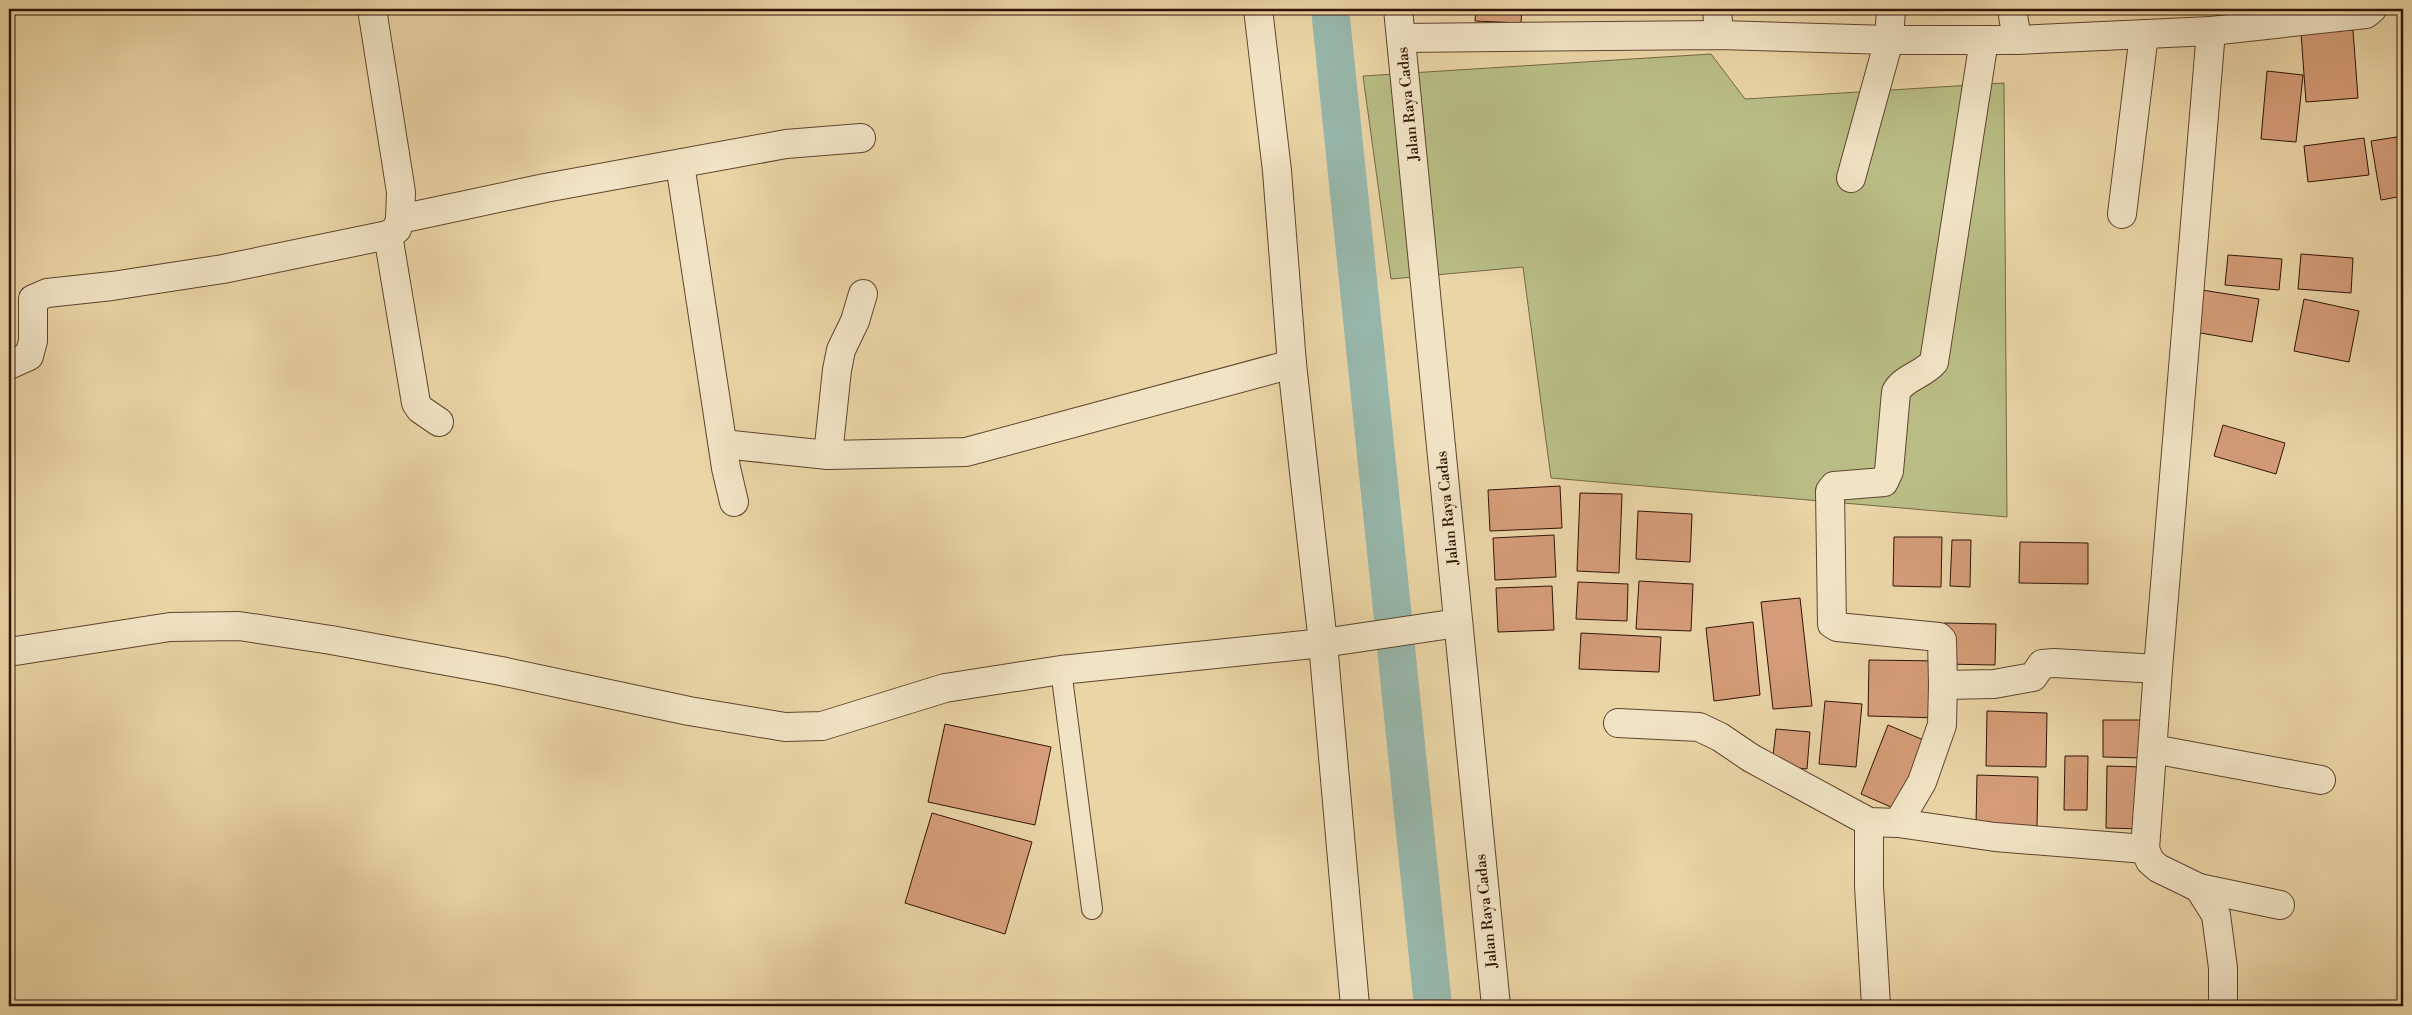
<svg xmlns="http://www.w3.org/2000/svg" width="2412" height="1015" viewBox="0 0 2412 1015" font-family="'Libre Bodoni',serif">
<rect width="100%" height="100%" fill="#ead5a6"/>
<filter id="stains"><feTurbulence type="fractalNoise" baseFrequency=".004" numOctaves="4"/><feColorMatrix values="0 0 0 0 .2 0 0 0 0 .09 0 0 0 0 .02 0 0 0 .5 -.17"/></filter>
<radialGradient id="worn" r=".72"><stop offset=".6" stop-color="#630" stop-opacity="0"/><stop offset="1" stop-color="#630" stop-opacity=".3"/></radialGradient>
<path fill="#b9bd85" stroke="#766845" d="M1711 54 1745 99 2004 83 2007 517 1551 478 1523 267 1391 279 1363 76Z"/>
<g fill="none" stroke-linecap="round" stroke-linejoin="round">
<path stroke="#98b8ad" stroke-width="38" d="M1330 9 1433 1006"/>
</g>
<g fill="#d59d79" stroke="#321305">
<path d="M1476 9H1522L1521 23 1475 21Z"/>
<path d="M1529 9H1604V12Z"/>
<path d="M2353 30 2358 98 2306 102 2301 33Z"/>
<path d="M2267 71 2303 75 2296 142 2261 139Z"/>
<path d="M2403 136V196L2381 200 2371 141Z"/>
<path d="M2364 138 2369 175 2308 182 2304 146Z"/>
<path d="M2301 254 2353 258 2351 293 2298 289Z"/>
<path d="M2228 255 2282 259 2279 290 2225 285Z"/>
<path d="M2202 290 2259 299 2252 342 2195 332Z"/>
<path d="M2304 299 2359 311 2349 362 2294 351Z"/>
<path d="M2223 425 2285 443 2276 474 2214 456Z"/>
<path d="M1560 486 1562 528 1490 531 1488 490Z"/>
<path d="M1580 493 1622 494 1619 573 1577 571Z"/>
<path d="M1638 511 1692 514 1690 562 1636 559Z"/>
<path d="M1554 535 1556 577 1495 580 1493 538Z"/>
<path d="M1894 537H1942L1941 587 1893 586Z"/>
<path d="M1952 540H1971L1970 587 1950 586Z"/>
<path d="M2020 542 2088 543V584L2019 583Z"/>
<path d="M1639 581 1693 584 1691 631 1636 629Z"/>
<path d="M1578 582 1628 584 1627 621 1576 619Z"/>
<path d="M1552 586 1554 630 1498 632 1496 588Z"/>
<path d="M1800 598 1812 706 1773 709 1761 602Z"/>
<path d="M1753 622 1760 695 1714 701 1706 628Z"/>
<path d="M1944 623 1996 624 1995 665 1943 664Z"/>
<path d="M1581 633 1661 637 1659 672 1579 669Z"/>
<path d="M1869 660 1941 661 1940 718 1868 716Z"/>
<path d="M1825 701 1862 704 1856 767 1819 764Z"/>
<path d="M1987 711 2047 713 2046 767 1986 766Z"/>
<path d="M2103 720H2145V758L2103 757Z"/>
<path d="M945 724 1051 747 1035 825 928 802Z"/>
<path d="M1888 725 1926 741 1898 810 1861 794Z"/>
<path d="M1776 729 1810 732 1807 769 1772 765Z"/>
<path d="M2065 756H2088L2087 810H2064Z"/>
<path d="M2107 766 2145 767 2144 829 2106 828Z"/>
<path d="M1977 775 2038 777 2037 826 1976 825Z"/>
<path d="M932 813 1032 842 1005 934 905 903Z"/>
</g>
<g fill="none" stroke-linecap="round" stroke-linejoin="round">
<defs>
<path id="service" d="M1061 670 1092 909"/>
<g id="minor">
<path d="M1258 9 1277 171 1292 364 1323 643 1355 1006"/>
<path d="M1717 9 1719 35"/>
<path d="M2012 9 2017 40"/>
<path d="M2211 31 2158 669 2145 849 2150 861 2158 868 2199 888 2216 915 2223 968V1006"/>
<path d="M1401 38 1719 35 1889 40H2017L2211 31 2366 14 2372 9"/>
<path d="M680 164 726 468 734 502"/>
<path d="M1851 178 1889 40 1891 9"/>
<path d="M2122 214 2144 34"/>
<path d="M400 219 545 188 786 144 861 138"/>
<path d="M388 235 416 403 420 409 439 422"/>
<path d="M9 365 29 356 33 341V299L47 293 112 286 223 269 388 235 397 229 400 219 401 192 372 9"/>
<path d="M723 444 828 455 966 452 1292 364"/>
<path d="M828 455 837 370 841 350 855 321 863 294"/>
<path d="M9 652 170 627 239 626 331 640 501 671 689 711 785 727 822 726 945 688 1061 670 1323 643 1458 623"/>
<path d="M1943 685 1942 640 1939 637 1837 627 1832 624 1830 491 1834 486 1884 482 1889 471 1896 392C1903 378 1923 375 1934 362L1984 40"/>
<path d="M1618 723 1699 727 1720 737 1751 758 1869 822 1898 823 1995 837 2145 849"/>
<path d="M2153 749 2321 780"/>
<path d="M1869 822V886L1876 1006"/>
<path d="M1898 823 1922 782 1942 725 1943 685 1994 684 2033 677 2042 664 2054 663 2158 669"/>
<path d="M2199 888 2280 905"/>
</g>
<path id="tertiary" d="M1398 9 1496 1006"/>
</defs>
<use href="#service" stroke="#60442d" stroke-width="22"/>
<use href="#minor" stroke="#60442d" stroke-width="30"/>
<use href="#tertiary" stroke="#60442d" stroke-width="30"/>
<use href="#service" stroke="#f1e4c5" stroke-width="20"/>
<use href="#minor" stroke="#f1e4c5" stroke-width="28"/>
<use href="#tertiary" stroke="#f1e4c5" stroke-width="28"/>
</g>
<g text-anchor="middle" stroke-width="5" stroke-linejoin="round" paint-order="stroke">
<g font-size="15" fill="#321305" stroke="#f1e4c5">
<text transform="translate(1408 104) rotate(-96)" y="5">Jalan Raya Cadas</text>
<text transform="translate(1447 508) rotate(-96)" y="5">Jalan Raya Cadas</text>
<text transform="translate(1486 911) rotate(-96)" y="5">Jalan Raya Cadas</text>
</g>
</g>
<rect width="2412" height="1015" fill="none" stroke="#ead5a6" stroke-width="30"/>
<rect x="10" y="10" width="2392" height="995" fill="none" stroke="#321305" stroke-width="2.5"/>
<rect x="15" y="15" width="2382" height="985" fill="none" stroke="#321305"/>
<rect width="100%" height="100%" filter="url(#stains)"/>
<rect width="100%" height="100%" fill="url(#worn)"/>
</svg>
